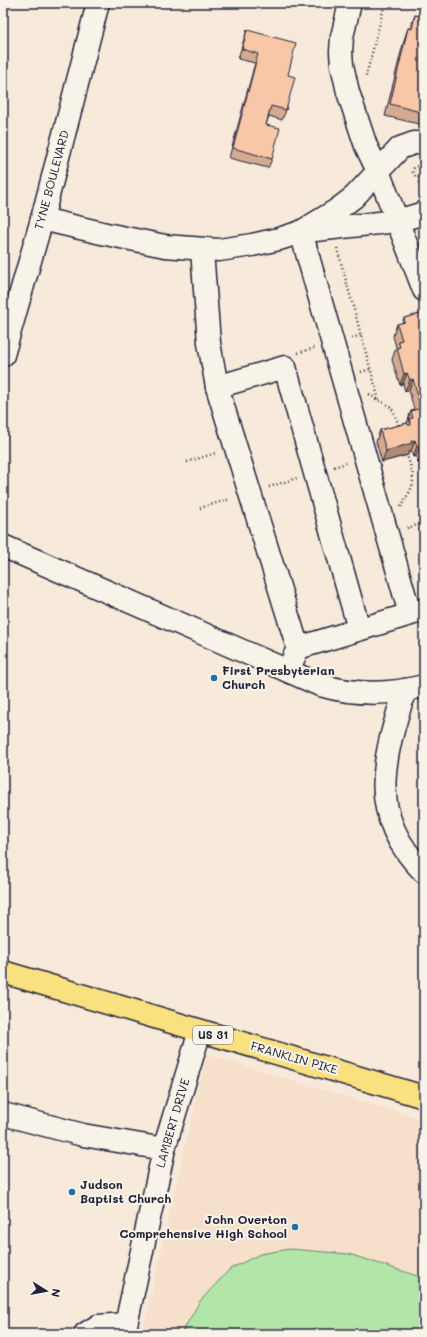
<svg xmlns="http://www.w3.org/2000/svg" width="427" height="1337" viewBox="0 0 427 1337" font-family="Mali,sans-serif">
<rect width="100%" height="100%" fill="#f7eadb"/>
<filter id="ink" filterUnits="userSpaceOnUse"><feTurbulence type="fractalNoise" baseFrequency=".025" numOctaves="2"/><feDisplacementMap in="SourceGraphic" scale="8" xChannelSelector="R" yChannelSelector="G"/><feConvolveMatrix kernelMatrix="1 2 1 2 8 2 1 2 1" color-interpolation-filters="sRGB"/></filter>
<g filter="url(#ink)">
<path fill="#f7e0cb" d="M206 1054 424 1120V1334H142Z"/>
<path fill="#b1e6a8" stroke="#6a8472" d="M290 1249 349 1254 424 1278V1334H181L200 1301 230 1269 260 1254Z"/>
<g fill="none" stroke-linecap="round" stroke-linejoin="round">
<defs>
<g id="minor">
<path d="M350 3 342 37 341 52 342 65 348 92 366 146 378 171 424 290"/>
<path d="M42 219 106 234 165 246 219 250 252 245 279 239 301 232 337 210 354 197 400 148 414 143H424"/>
<path d="M306 231 388 222 407 218 424 213"/>
<path d="M301 232 410 614"/>
<path d="M202 250 209 343 217 387 298 648 288 671"/>
<path d="M3 355 42 219 98 3"/>
<path d="M217 387 285 367 359 629"/>
<path d="M3 546 320 685C354 695 389 695 424 686"/>
<path d="M298 648 424 610"/>
<path d="M405 690C383 760 366 814 424 872"/>
<path d="M3 1114 83 1135 164 1149"/>
<path d="M85 1334 98 1326 126 1324"/>
<path d="M124 1334 164 1149 200 1031"/>
</g>
<path id="major" d="M3 972 424 1097"/>
</defs>
<use href="#minor" stroke="#22223b" stroke-width="25"/>
<use href="#major" stroke="#22223b" stroke-width="25"/>
<g stroke="#22223b" stroke-width="2.5" stroke-dasharray="1 3" stroke-linecap="butt">
<path d="M366 76 385 3"/>
<path d="M424 169 422 166H417L414 168 413 172 416 177 421 178 424 175"/>
<path d="M337 248 379 400"/>
<path d="M352 338 361 335"/>
<path d="M298 353 314 348"/>
<path d="M361 372 371 369"/>
<path d="M369 394C389 409 391 399 399 427"/>
<path d="M187 462 216 453"/>
<path d="M334 467 346 463"/>
<path d="M269 487 297 478"/>
<path d="M401 507C403 502 406 498 409 493 417 479 411 469 407 455"/>
<path d="M200 508 230 499"/>
<path d="M422 524 424 529"/>
<path d="M407 528 424 523"/>
</g>
<use href="#minor" stroke="#f7f3e8" stroke-width="22"/>
<use href="#major" stroke="#fae180" stroke-width="22"/>
</g>
<g fill="#d4ab90" stroke="#22223b">
<path d="M415 15 424 17V123H423V125L385 116 404 40 408 28H410Z"/>
<path d="M247 30 288 75 286 110 282 120 269 116 266 125 272 159 268 168 229 158 255 63 238 59 244 39Z"/>
<path d="M424 313V462L418 463 416 456 413 457 411 451 409 452 408 455 382 462 376 442 380 430 407 423 411 411 414 410 409 390 405 391 403 384 400 385 392 360 396 347 393 336 397 324 402 323 404 318Z"/>
</g>
<g fill="#ad8b75" stroke="#22223b">
<path d="M407 373 403 384 400 385 404 374Z"/>
<path d="M413 379 409 390 405 391 410 380Z"/>
<path d="M415 440 411 451 409 452 408 455 382 462 386 451Z"/>
<path d="M420 445 416 456 413 457 417 446Z"/>
<path d="M424 451V462L418 463 422 452Z"/>
</g>
<g fill="#f7c7a7" stroke="#22223b">
<path d="M415 15 424 17V113L390 104 408 28 412 29Z"/>
<path d="M247 30 296 43 288 75 295 77 286 110 271 106 266 125 280 128 272 159 233 148 258 54 242 49Z"/>
<path d="M424 313V451L422 452 420 445 417 446 415 440 411 441 412 443 386 451 380 430 407 423 408 425H411L409 419 413 418 411 411 421 408 413 379 410 380 407 373 404 374 397 348 400 347 398 341 402 340 397 324 405 322 404 318Z"/>
</g>
</g>
<g fill="#1f6fb2" stroke="#f7f3e8" stroke-width="1.5">
<circle cx="214" cy="678" r="4"/>
<circle cx="72" cy="1192" r="4"/>
<circle cx="295" cy="1227" r="4"/>
</g>
<g text-anchor="middle" stroke-width="4" stroke-linejoin="round" paint-order="stroke">
<rect fill="#f7f3e8" stroke="#62616f" stroke-width="1" x="193" y="1026" width="40" height="18" rx="3"/>
<g font-size="11" font-weight="bold" fill="#22223b">
<text x="213" y="1039">US 31</text>
</g>
<g font-size="12" fill="#22223b" stroke="#f7f3e8">
<text transform="translate(52 180) rotate(-75)" y="4">TYNE BOULEVARD</text>
<text transform="translate(294 1058) rotate(16)" y="4">FRANKLIN PIKE</text>
<text transform="translate(173 1123) rotate(-74)" y="4">LAMBERT DRIVE</text>
</g>
<g font-size="12" font-weight="bold" fill="#22223b" stroke="#f7f3e8" text-anchor="start">
<text x="222" y="675">First Presbyterian<tspan x="222" dy="14">Church</tspan></text>
<text x="80" y="1189">Judson<tspan x="80" dy="14">Baptist Church</tspan></text>
<text x="287" y="1224" text-anchor="end">John Overton<tspan x="287" dy="14">Comprehensive High School</tspan></text>
</g>
</g>
<rect width="427" height="1337" fill="none" stroke="#f7f3e8" stroke-width="16"/>
<rect x="8" y="8" width="411" height="1321" fill="none" stroke="#22223b" stroke-width="1.5" filter="url(#ink)"/>
<g transform="translate(46 1291) rotate(101)" stroke="#f7f3e8" stroke-width="3" paint-order="stroke">
<path d="M0-3L7 15L0 10L-7 15Z" fill="#22223b"/>
<text y="-6" font-size="11" font-weight="bold" text-anchor="middle" fill="#22223b">N</text>
</g>
</svg>
